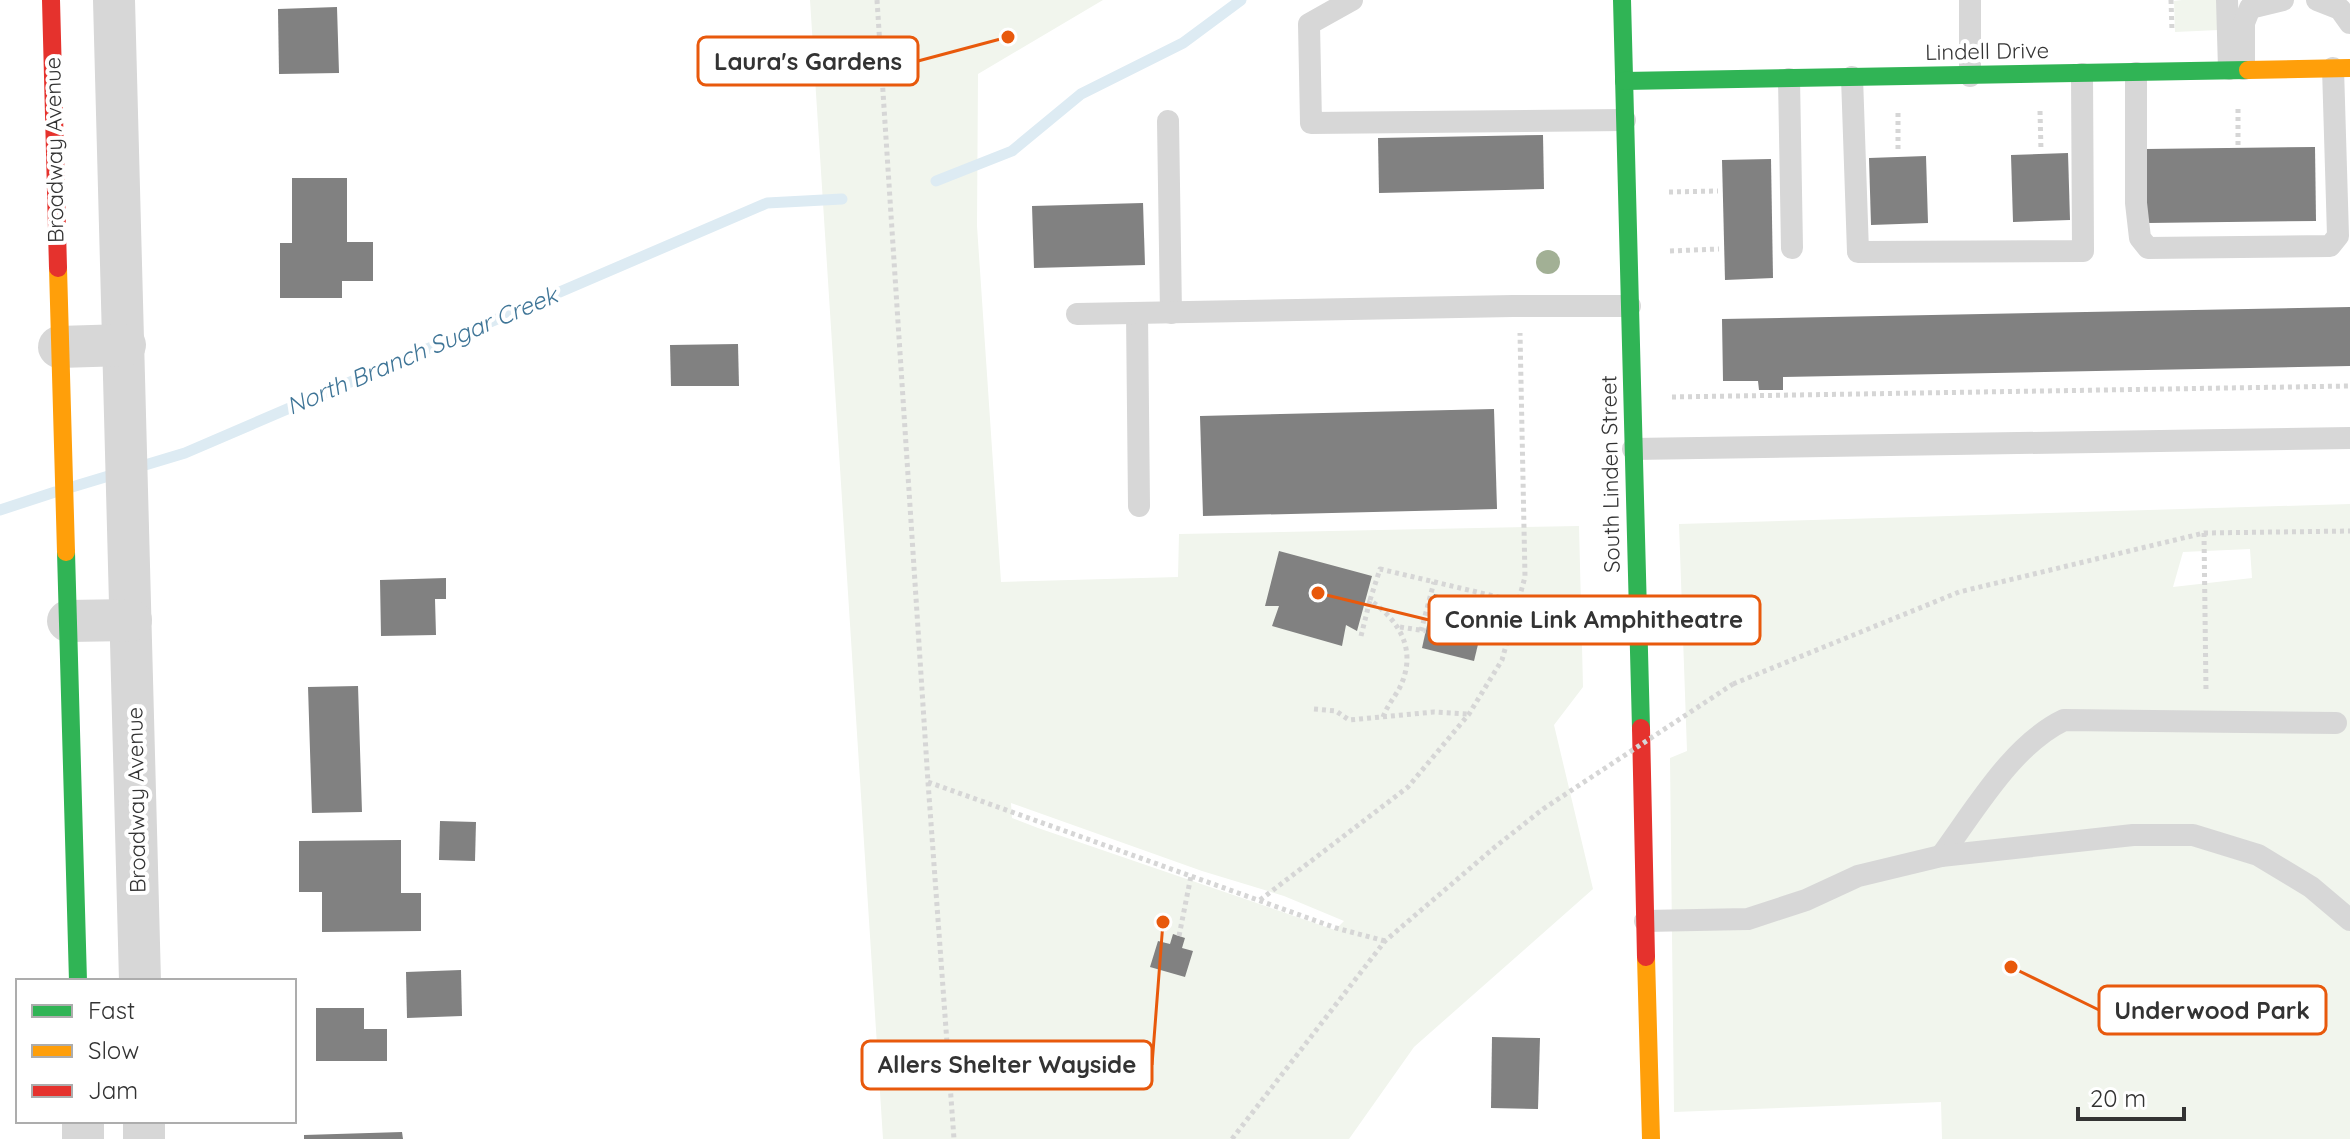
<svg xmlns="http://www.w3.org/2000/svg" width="2350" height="1139" viewBox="0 0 2350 1139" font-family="Quicksand,sans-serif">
<rect width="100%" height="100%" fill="#fff"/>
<g fill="#f1f5ed" fill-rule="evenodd">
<path d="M810 0H1103L978 74 977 226 1001 582 1178 577 1179 534 1579 526 1583 687 1554 725 1593 889 1414 1047 1349 1139H883ZM1011 803 1202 871 1284 896 1344 921 1335 930 1038 828 1012 818Z"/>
<path d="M2182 0H2219V30L2175 32 2174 1Z"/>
<path d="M2350 504V1139H1942L1941 1102 1674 1112 1670 758 1687 751 1679 524ZM2250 549 2252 578 2173 587 2183 552Z"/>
</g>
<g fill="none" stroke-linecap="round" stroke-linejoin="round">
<g stroke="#ddebf3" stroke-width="11">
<path d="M936 181 1012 151 1081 94 1183 43 1241 0"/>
<path d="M72 487 185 453 767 203 842 199"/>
<path d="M0 510 55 492"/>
</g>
</g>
<g fill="#818181">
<path d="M337 7 339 73 279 74 278 9Z"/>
<path d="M1543 135 1544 189 1379 193 1378 138Z"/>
<path d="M2315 147 2316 221 2147 223 2146 149Z"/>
<path d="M2068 153 2070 220 2013 222 2011 155Z"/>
<path d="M1926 156 1928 223 1871 225 1869 158Z"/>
<path d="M1771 159 1773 278 1725 280 1722 160Z"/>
<path d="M292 178H347V242H373V281H342V298H280V243H292Z"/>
<path d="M1143 203 1145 265 1034 268 1032 206Z"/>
<path d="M2350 307V366L1783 377V390H1759L1758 381H1723L1722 319Z"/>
<path d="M738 344 739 386H671L670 345Z"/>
<path d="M1494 409 1497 509 1203 516 1200 416Z"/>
<path d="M1279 551 1372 576 1357 631 1346 625 1342 646 1272 626 1279 606H1265Z"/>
<path d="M446 578V599H435L436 635 381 636 380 580Z"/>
<path d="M1434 594 1487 607 1474 661 1422 648Z"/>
<path d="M358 686 362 812 312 813 308 687Z"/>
<path d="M440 821 476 822 475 861 439 860Z"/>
<path d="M401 840V893H421V931L322 932V892H299V841Z"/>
<path d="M1173 934 1185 938 1182 948 1193 951 1185 977 1150 967 1158 941 1170 944Z"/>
<path d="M461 970 462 1016 407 1018 406 972Z"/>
<path d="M316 1008H364V1029H387V1061H316Z"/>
<path d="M1492 1037 1540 1038 1538 1109 1491 1108Z"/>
<path d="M402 1132 403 1139H304V1135Z"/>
</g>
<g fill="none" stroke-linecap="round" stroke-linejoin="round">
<g stroke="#d6d6d6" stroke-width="5" stroke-dasharray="4 4" stroke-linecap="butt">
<path d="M877 0 928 782 954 1139"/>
<path d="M2171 0 2172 31"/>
<path d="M2238 109V148"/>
<path d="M2040 111 2041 150"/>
<path d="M1898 113V152"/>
<path d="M1669 192 1718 191"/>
<path d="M1670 251 1719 249"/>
<path d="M1672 397 2350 386"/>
<path d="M2204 533 2206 692"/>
<path d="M1400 627 1426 631"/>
<path d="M1421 631 1434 582"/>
<path d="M1480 633 1509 640"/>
<path d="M1361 636 1370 600"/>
<path d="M1733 684 1959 592 2204 533 2350 531"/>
<path d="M1314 709 1336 711 1349 720 1434 712 1468 714"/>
<path d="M1383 717C1387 706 1394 698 1399 689 1418 652 1401 622 1370 600L1380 569 1519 602"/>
<path d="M928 782 1336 928 1385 941"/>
<path d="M1260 900 1408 787 1469 714 1502 660 1525 577 1520 333"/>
<path d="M1179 936 1191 876"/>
<path d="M1232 1139 1385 941 1495 847 1543 809"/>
</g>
<g stroke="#d7d7d7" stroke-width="22">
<path d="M1352 0 1309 24 1311 123 1625 120"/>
<path d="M1970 0V76"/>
<path d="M2227 0 2229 69"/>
<path d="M2317 0 2340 9 2350 23"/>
<path d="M2244 69V23L2250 8 2283 0"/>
<path d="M2136 73V203L2140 238 2148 248 2330 246 2338 236 2333 68"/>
<path d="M1852 77 1858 252 2083 251 2082 74"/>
<path d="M1789 79 1792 248"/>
<path d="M1168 121 1171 313"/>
<path d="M1137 313 1139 506"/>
<path d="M1077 314 1513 306H1630"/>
<path d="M1633 449 2350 438"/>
<path d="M1941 856C1975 810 2012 745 2064 720L2336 723"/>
<path d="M1645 921 1748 919 1806 900 1858 876 1941 856 2133 835H2193L2258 855 2311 887 2350 920"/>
</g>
<g stroke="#d7d7d7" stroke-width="42">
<path d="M114 0 140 981"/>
<path d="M59 347 125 345"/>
<path d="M68 621 131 620"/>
<path d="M83 1121V1139"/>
<path d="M144 1121V1139"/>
</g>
<g stroke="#30b455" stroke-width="18">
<path d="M1622 0 1641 728"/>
<path d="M1624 81 2248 70"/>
<path d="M66 552 78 981"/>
</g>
<g stroke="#ff9f0a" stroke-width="18">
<path d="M2248 70 2350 68"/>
<path d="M58 268 66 552"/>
<path d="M1646 957 1651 1139"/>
</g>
<g stroke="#e5322d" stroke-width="18">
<path d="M51 0 58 268"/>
<path d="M1641 728 1646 957"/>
</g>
<path stroke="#d6d6d6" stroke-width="5" stroke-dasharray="4 4" stroke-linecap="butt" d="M1543 809 1733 684"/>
</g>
<circle fill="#a2b095" cx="1548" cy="262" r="12"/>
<g text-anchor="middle" stroke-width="8" stroke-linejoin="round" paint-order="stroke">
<g font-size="22" fill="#333" stroke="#fff">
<text transform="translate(1987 51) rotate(-1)" y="8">Lindell Drive</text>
<text transform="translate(54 150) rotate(-91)" y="8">Broadway Avenue</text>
<text transform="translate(1610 474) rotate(-91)" y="8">South Linden Street</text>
<text transform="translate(136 800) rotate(-91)" y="8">Broadway Avenue</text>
</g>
<g font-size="24" font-style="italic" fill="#3f7597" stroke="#fff">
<text transform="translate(422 351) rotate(-23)" y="8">North Branch Sugar Creek</text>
</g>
</g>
<path fill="none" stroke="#e8590c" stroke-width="3" d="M1008 37L918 61M1318 593L1429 620M2011 967L2099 1010M1163 922L1152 1065"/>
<g fill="#e8590c" stroke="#fff" stroke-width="3">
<circle cx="1008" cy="37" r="8"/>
<circle cx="1318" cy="593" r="8"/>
<circle cx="2011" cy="967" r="8"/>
<circle cx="1163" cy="922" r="8"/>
</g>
<g fill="#fff" stroke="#e8590c" stroke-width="3">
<rect x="698" y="37" width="220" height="48" rx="8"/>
<rect x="1429" y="596" width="331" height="48" rx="8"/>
<rect x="2099" y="986" width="227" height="48" rx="8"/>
<rect x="862" y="1041" width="290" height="48" rx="8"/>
</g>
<g font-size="24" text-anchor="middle" font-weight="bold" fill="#333">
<text x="808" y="70">Laura's Gardens</text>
<text x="1594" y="628">Connie Link Amphitheatre</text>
<text x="2212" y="1019">Underwood Park</text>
<text x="1007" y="1073">Allers Shelter Wayside</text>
</g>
<rect x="16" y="979" width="280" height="144" fill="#ffffff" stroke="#adadad" stroke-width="2"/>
<rect x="32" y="1005" width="40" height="12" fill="#30b455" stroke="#adadad" stroke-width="2"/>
<text x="88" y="1019" font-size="24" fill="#333333">Fast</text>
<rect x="32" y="1045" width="40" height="12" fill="#ff9f0a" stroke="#adadad" stroke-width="2"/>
<text x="88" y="1059" font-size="24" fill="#333333">Slow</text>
<rect x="32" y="1085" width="40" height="12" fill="#e5322d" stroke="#adadad" stroke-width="2"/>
<text x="88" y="1099" font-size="24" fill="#333333">Jam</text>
<path d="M2078 1107v12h106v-12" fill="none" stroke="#333333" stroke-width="4"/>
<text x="2090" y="1107" font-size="24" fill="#333333" stroke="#ffffff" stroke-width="6" paint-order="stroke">20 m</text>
</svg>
